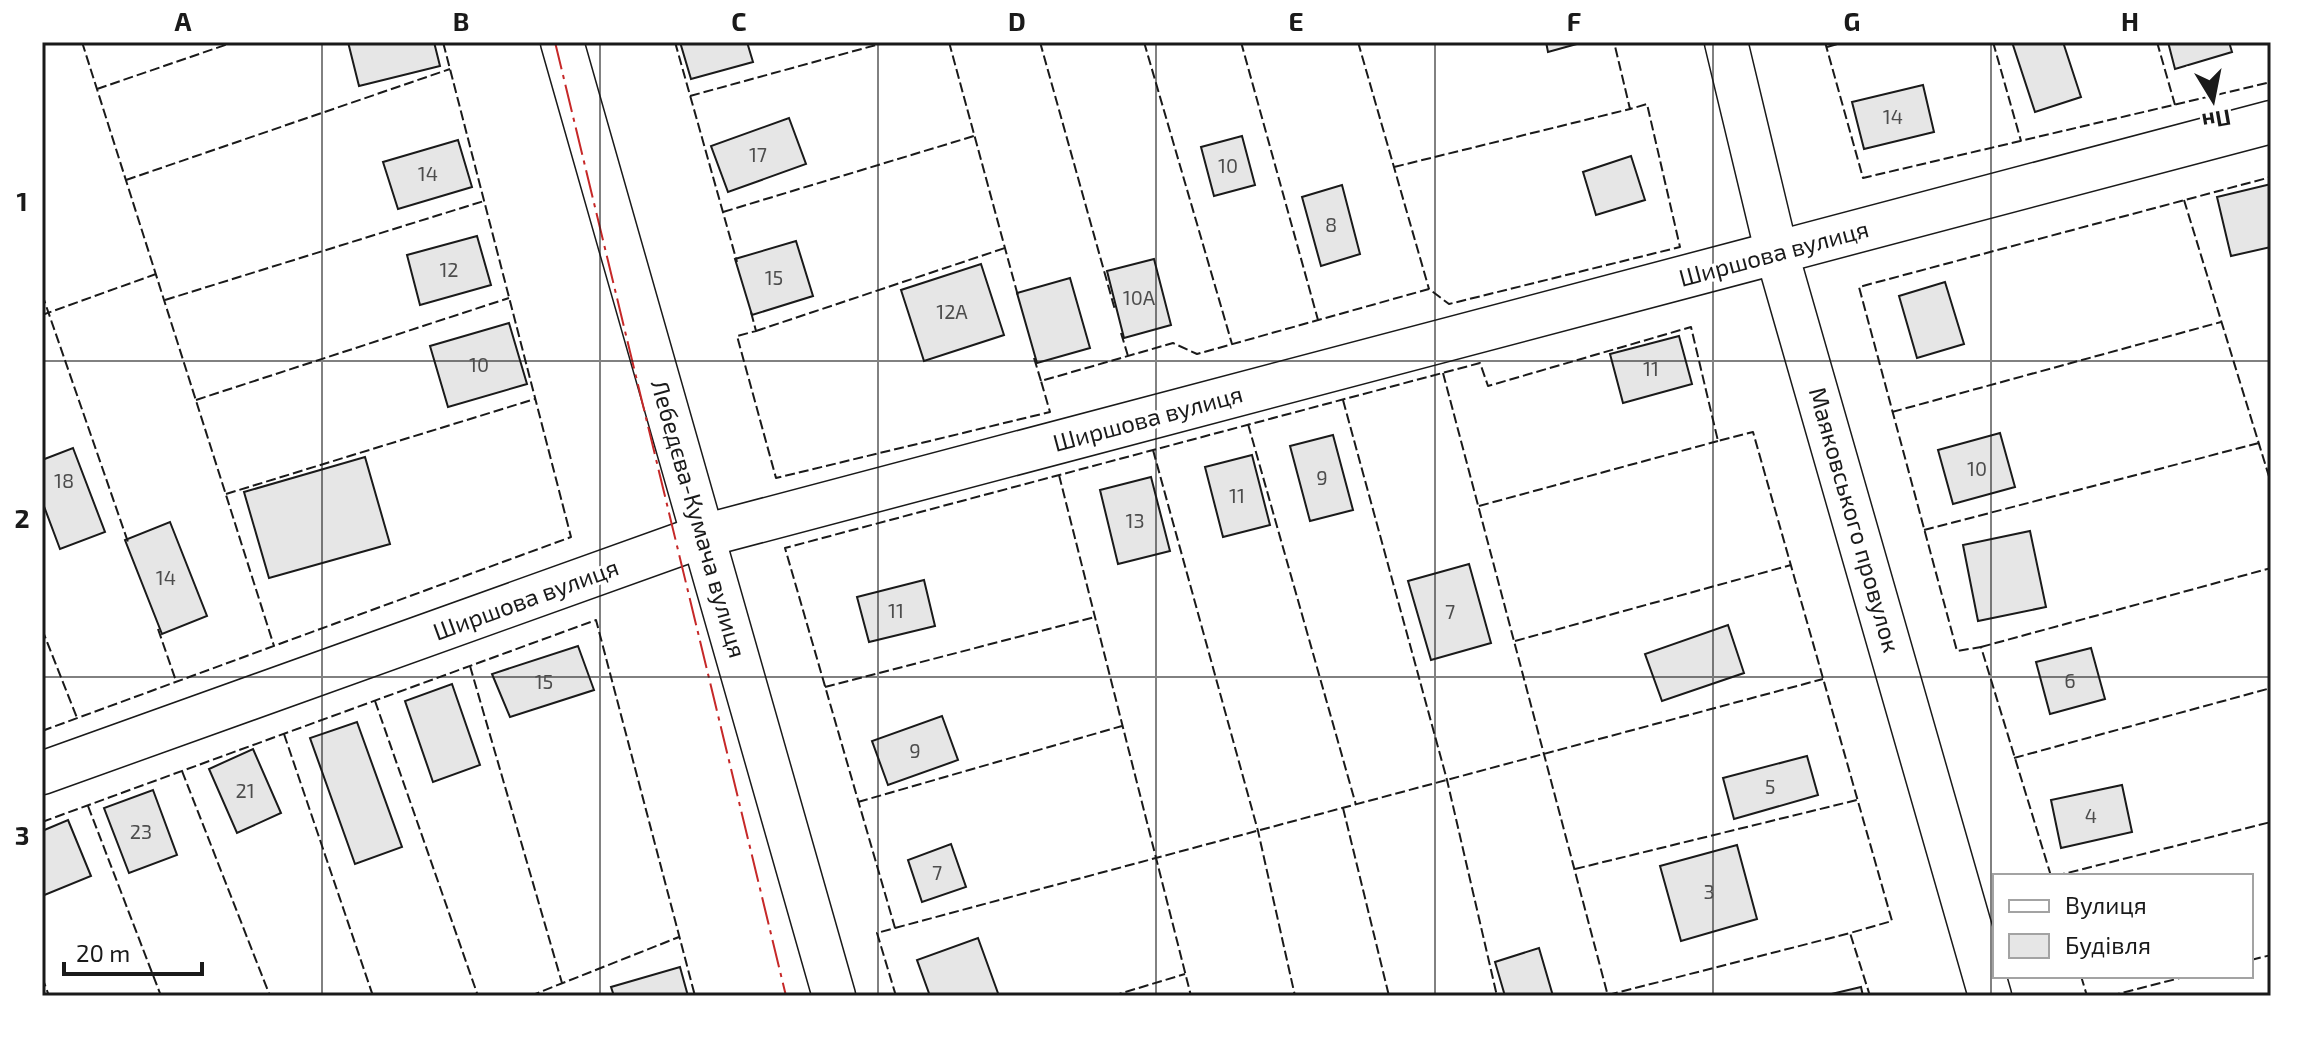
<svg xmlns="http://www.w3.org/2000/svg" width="2313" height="1038" viewBox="0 0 2313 1038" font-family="'Exo 2',sans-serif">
<rect width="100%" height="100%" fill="#fff"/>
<g fill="#e6e6e6" stroke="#1a1a1a" stroke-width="2">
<path d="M348 42H434L440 66 359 86Z"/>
<path d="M680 42H747L753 62 691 79Z"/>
<path d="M1546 42H1584L1548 52Z"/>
<path d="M2012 42H2063L2081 97 2035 112Z"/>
<path d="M2168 42H2229L2232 52 2175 69Z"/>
<path d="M1923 85 1934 132 1864 149 1852 102Z"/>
<path d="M789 118 806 164 728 192 711 146Z"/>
<path d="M1242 136 1255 185 1214 196 1201 147Z"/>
<path d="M458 140 472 187 398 209 383 162Z"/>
<path d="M1631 156 1645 200 1596 215 1583 172Z"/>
<path d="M2271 184V247L2231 256 2217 197Z"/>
<path d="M1342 185 1360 254 1321 266 1302 197Z"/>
<path d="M477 236 491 285 420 305 407 255Z"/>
<path d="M796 241 813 296 752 315 735 259Z"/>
<path d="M1154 259 1171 325 1124 338 1107 271Z"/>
<path d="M981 264 1004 335 924 361 901 290Z"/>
<path d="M1070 278 1090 348 1037 363 1017 293Z"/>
<path d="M1945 282 1964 344 1917 358 1899 296Z"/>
<path d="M509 323 527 384 448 407 430 346Z"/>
<path d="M1679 336 1692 384 1623 403 1610 354Z"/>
<path d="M2000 433 2015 487 1953 504 1938 450Z"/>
<path d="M1333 435 1353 510 1310 521 1290 446Z"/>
<path d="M73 448 105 532 60 549 42 501V460Z"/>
<path d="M1252 455 1270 525 1223 537 1205 467Z"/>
<path d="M365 457 390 544 269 578 244 492Z"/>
<path d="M1151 477 1170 551 1118 564 1100 490Z"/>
<path d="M170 522 207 616 162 634 125 540Z"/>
<path d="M2030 531 2046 607 1978 621 1963 545Z"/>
<path d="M1469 564 1491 643 1431 660 1408 581Z"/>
<path d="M924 580 935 626 869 642 857 597Z"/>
<path d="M1728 625 1744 673 1662 701 1645 654Z"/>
<path d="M578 646 594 690 510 717 492 674Z"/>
<path d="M2091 648 2105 699 2050 714 2036 662Z"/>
<path d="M452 684 480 765 433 782 405 701Z"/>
<path d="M942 716 958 760 888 785 872 741Z"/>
<path d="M357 722 402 847 355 864 310 738Z"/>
<path d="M253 749 281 813 237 833 209 769Z"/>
<path d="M1807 756 1818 795 1734 819 1723 778Z"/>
<path d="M2122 785 2132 832 2061 848 2051 800Z"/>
<path d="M153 790 177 855 129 873 104 808Z"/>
<path d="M68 820 91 876 42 896V831Z"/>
<path d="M951 844 966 887 922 902 908 860Z"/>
<path d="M1737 845 1757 919 1681 941 1660 866Z"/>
<path d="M978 938 999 996H930L917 960Z"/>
<path d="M1539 948 1553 996H1505L1495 962Z"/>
<path d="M680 967 688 996H614L611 987Z"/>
<path d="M1861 987 1863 996H1823Z"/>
</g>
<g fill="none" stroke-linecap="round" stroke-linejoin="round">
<defs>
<g id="minor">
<path d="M562 42 834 996"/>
<path d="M1726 42 1777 254 1990 996"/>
<path d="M42 773 703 536 2271 122"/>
</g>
</defs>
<use href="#minor" stroke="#1a1a1a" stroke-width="45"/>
<use href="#minor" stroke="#fff" stroke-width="42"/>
<g stroke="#1a1a1a" stroke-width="2" stroke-dasharray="10 4" stroke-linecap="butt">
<path d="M82 42 274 646"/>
<path d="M675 42 737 262"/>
<path d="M949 42 1018 296"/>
<path d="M1040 42 1115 310"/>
<path d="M1144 42 1232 344"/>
<path d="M1241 42 1318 320"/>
<path d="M1358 42 1429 289"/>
<path d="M1825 42 1863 178 2271 82"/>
<path d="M1993 42 2021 141"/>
<path d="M2157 42 2175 105"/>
<path d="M1827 47 1844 42"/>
<path d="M97 89 234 42"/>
<path d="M690 96 887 42"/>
<path d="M1394 167 1630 109"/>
<path d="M126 180 450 69"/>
<path d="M2184 200 2271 483"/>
<path d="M723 212 974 136"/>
<path d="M42 294 128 542"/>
<path d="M165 300 484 201"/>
<path d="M751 312 756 331 737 336 776 478 1050 412 1041 381 1173 343 1197 354 1429 289 1449 304 1680 247 1647 104 1630 109 1614 42"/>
<path d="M42 315 156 274"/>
<path d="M756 331 1005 248"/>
<path d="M1121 333 1128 356"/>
<path d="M1034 358 1041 381"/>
<path d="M1443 373 1608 996"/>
<path d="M196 400 509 298"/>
<path d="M1343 400 1447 780 1497 996"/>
<path d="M1892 412 2221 322"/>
<path d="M1248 424 1356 805"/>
<path d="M1153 450 1258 831 1295 996"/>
<path d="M1059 475 1191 996"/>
<path d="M226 494 535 399"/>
<path d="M1479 506 1718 441"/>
<path d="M1924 530 2259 443"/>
<path d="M42 629 77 718"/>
<path d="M158 629 176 681"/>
<path d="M1515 641 1791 565"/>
<path d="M1981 647 2271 568"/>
<path d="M470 666 562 983"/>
<path d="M825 687 1095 617"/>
<path d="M375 701 478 996"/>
<path d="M42 731 571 537 443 42"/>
<path d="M284 734 373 996"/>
<path d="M2014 758 2271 688"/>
<path d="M182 771 270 996"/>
<path d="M858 802 1122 726"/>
<path d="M88 806 161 996"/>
<path d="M1343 808 1389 996"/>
<path d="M42 822 596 620 695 996"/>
<path d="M1575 869 1857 800"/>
<path d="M2051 876 1981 647 1957 651 1859 287 2271 177"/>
<path d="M2055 876 2271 822"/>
<path d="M895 928 1823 679"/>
<path d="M2251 960 2271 955"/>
<path d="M2081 976 2087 996"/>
<path d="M42 977 49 996"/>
<path d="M1608 995 1850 933"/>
<path d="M530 996 679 937"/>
<path d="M896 996 877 933 895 928 785 548 1480 363 1488 386 1691 327 1718 441 1753 432 1892 921 1850 933 1870 996"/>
<path d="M1112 996 1185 974"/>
<path d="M2110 996 2188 976"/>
</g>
<path stroke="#c62828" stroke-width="2" stroke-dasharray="28 6 4 6" stroke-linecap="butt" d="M555 42 786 996"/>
</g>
<path fill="none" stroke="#1a1a1a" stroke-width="2" stroke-opacity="0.55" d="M322 42V996M600 42V996M878 42V996M1156 42V996M1435 42V996M1713 42V996M1991 42V996M42 361H2271M42 677H2271"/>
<g text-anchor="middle" stroke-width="6" stroke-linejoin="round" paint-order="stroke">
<g font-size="20" fill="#4d4d4d">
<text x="1893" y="124">14</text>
<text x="758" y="162">17</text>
<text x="1228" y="173">10</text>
<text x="428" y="181">14</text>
<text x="1331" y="232">8</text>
<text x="449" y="277">12</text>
<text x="774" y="285">15</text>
<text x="1139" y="305">10А</text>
<text x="952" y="319">12А</text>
<text x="479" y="372">10</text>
<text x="1651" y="376">11</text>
<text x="1977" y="476">10</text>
<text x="1322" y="485">9</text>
<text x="64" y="488">18</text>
<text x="1237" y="503">11</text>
<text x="1135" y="528">13</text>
<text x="166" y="585">14</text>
<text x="896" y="618">11</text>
<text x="1450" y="619">7</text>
<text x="2070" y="688">6</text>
<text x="544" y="689">15</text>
<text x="915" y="758">9</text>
<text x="1770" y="794">5</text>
<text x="245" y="798">21</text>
<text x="2091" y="823">4</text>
<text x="141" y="839">23</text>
<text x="937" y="880">7</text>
<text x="1709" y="899">3</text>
</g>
<g font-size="24" fill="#1a1a1a" stroke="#fff">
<text transform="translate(1774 254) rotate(-15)" y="8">Ширшова вулиця</text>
<text transform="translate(1148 419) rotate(-15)" y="8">Ширшова вулиця</text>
<text transform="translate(698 519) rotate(74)" y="8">Лебедєва-Кумача вулиця</text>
<text transform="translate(1854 520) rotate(74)" y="8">Маяковського провулок</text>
<text transform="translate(526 600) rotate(-20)" y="8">Ширшова вулиця</text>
</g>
</g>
<rect width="2313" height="1038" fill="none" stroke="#ffffff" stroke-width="88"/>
<rect x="1993" y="874" width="260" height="104" fill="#ffffff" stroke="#a3a3a3" stroke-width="2"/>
<rect x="2009" y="900" width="40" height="12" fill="#ffffff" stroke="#a3a3a3" stroke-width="2"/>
<text x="2065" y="914" font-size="24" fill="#1a1a1a">Вулиця</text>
<rect x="2009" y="934" width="40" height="24" fill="#e6e6e6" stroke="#a3a3a3" stroke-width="2"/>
<text x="2065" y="954" font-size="24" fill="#1a1a1a">Будівля</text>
<g transform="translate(2213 100) rotate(170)" stroke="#ffffff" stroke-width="6" paint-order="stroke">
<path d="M0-6L14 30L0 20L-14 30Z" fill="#1a1a1a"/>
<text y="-12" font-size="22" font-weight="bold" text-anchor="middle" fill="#1a1a1a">Пн</text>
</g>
<path d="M64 962v12h138v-12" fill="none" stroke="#1a1a1a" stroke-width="4"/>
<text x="76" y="962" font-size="24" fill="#1a1a1a" stroke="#ffffff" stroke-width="6" paint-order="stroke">20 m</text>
<rect x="44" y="44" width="2225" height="950" fill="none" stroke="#1a1a1a" stroke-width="3"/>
<g font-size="26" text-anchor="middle" font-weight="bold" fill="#1a1a1a">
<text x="183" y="31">A</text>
<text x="461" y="31">B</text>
<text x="739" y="31">C</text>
<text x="1017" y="31">D</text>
<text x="1296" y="31">E</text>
<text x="1574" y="31">F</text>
<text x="1852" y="31">G</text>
<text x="2130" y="31">H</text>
<text x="22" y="211">1</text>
<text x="22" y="528">2</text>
<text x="22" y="845">3</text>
</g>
</svg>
